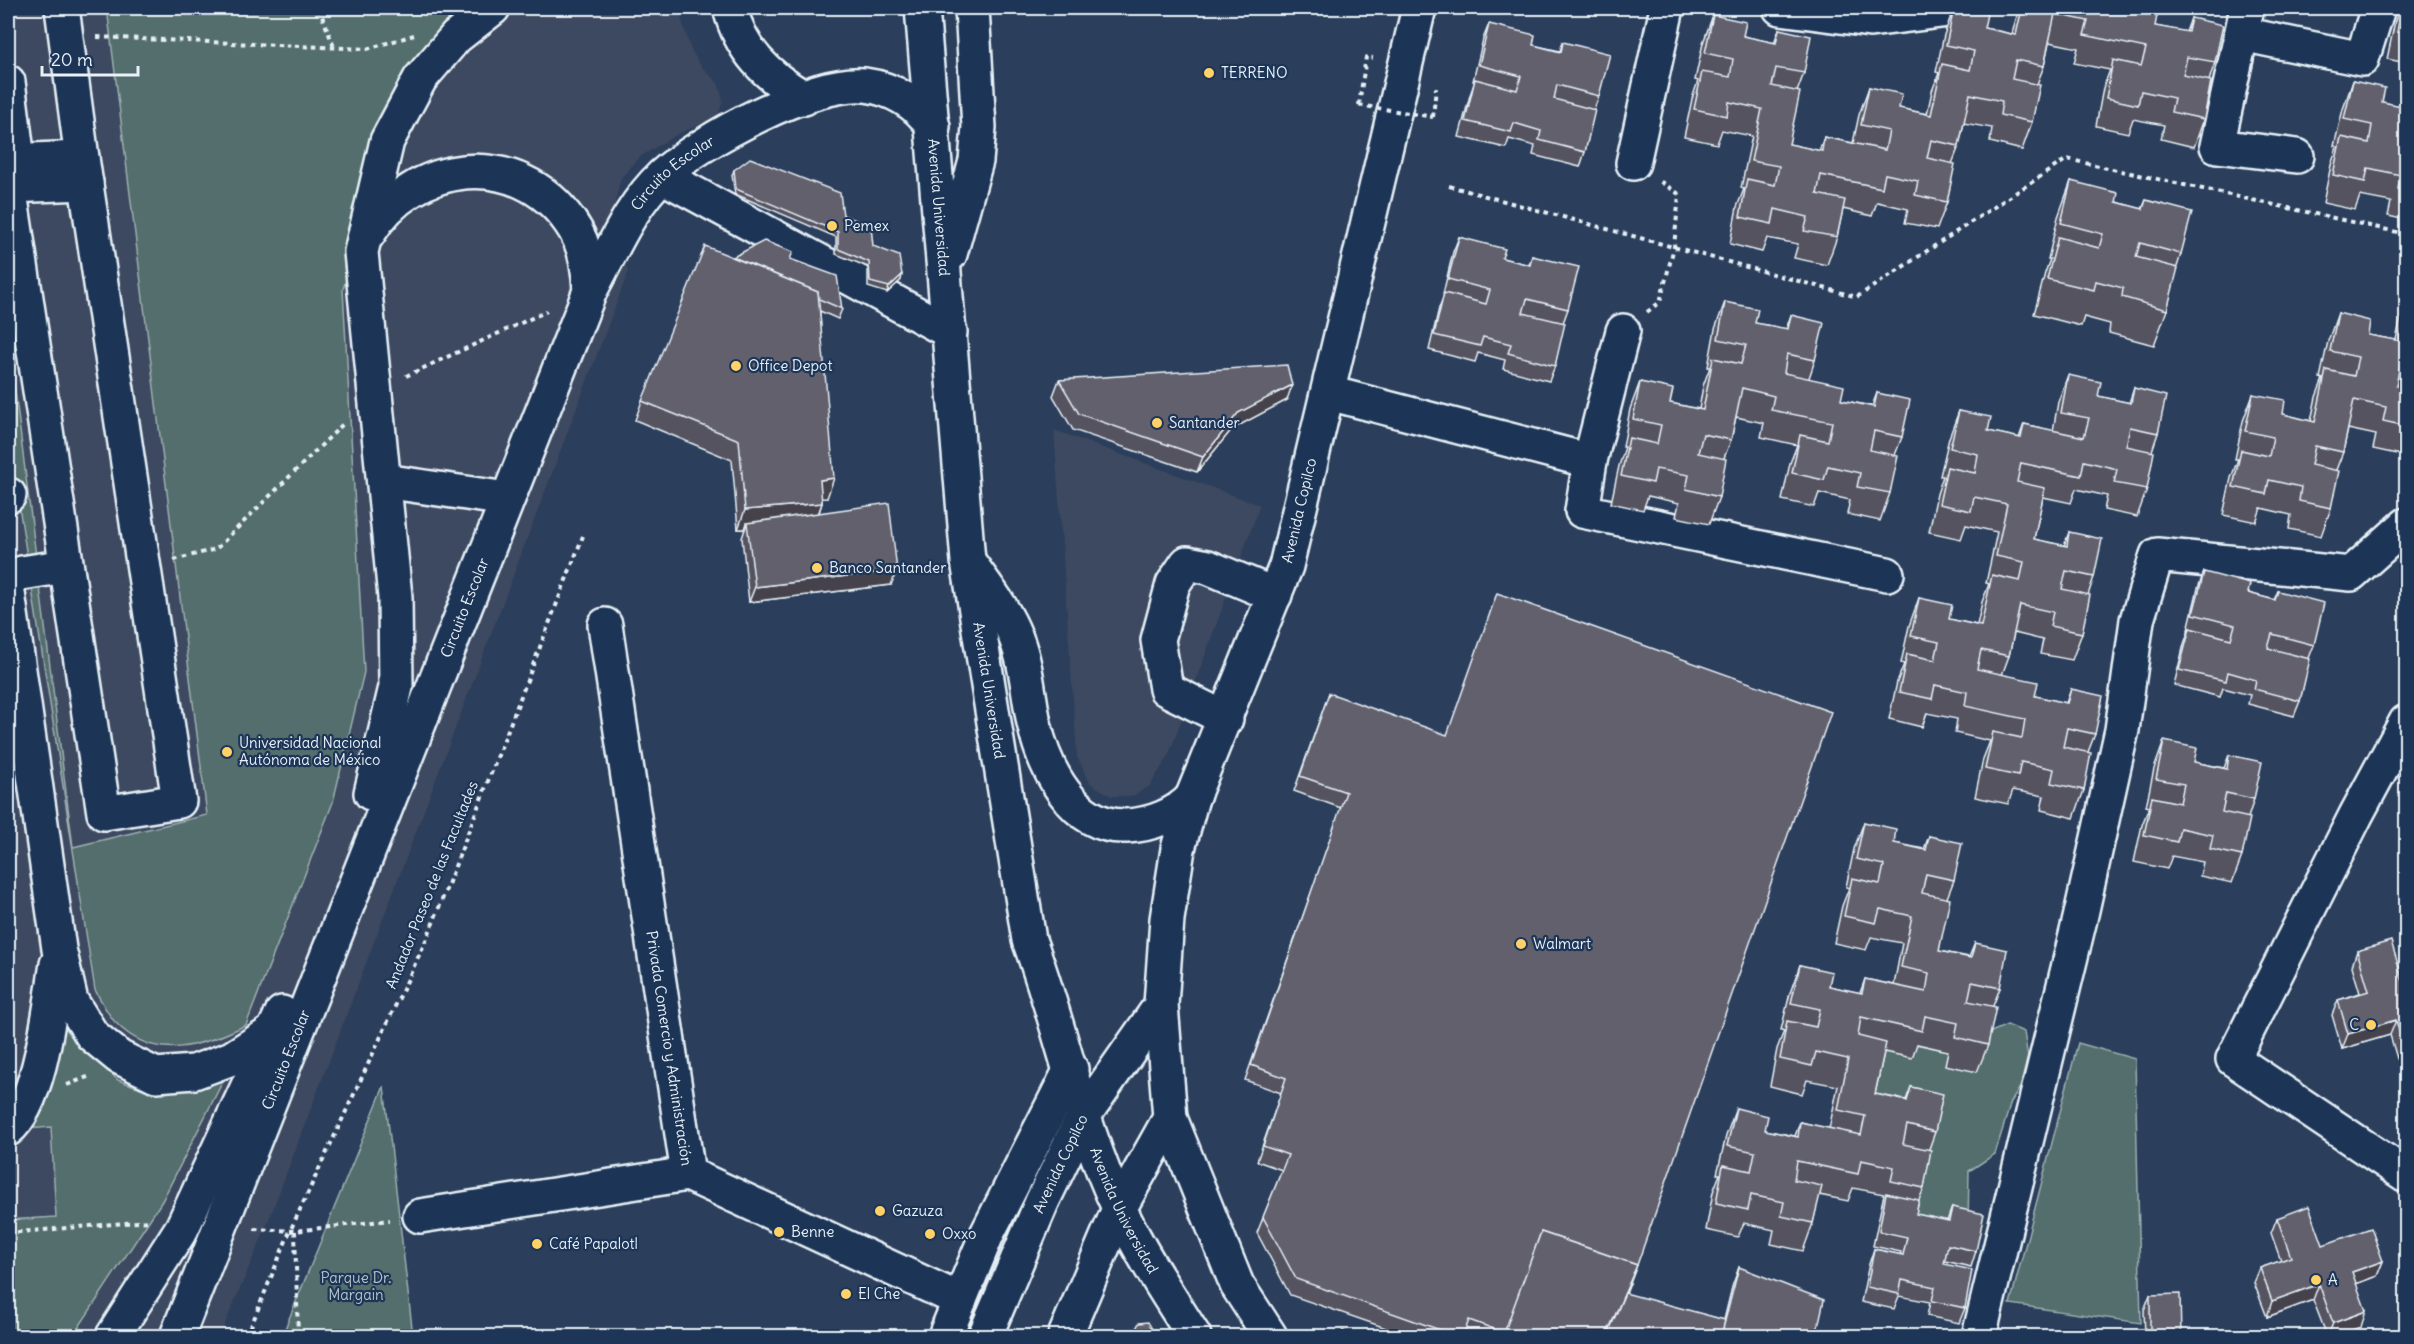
<svg xmlns="http://www.w3.org/2000/svg" width="2414" height="1344" viewBox="0 0 2414 1344" font-family="Delius,sans-serif">
<rect width="100%" height="100%" fill="#2b3e5b"/>
<filter id="ink" filterUnits="userSpaceOnUse"><feTurbulence type="fractalNoise" baseFrequency=".0167" numOctaves="2"/><feDisplacementMap in="SourceGraphic" scale="12" xChannelSelector="R" yChannelSelector="G"/><feConvolveMatrix kernelMatrix="1 2 1 2 8 2 1 2 1" color-interpolation-filters="sRGB"/></filter>
<g filter="url(#ink)">
<g fill="#3c4860">
<path d="M8 8H678L691 50 701 66 718 83 723 100 718 116 676 135 640 157 621 178 614 207 628 273 265 1230 220 1336H8Z"/>
<path d="M1054 430 1260 505 1168 757 1150 786 1133 796H1111L1090 783 1077 757Z"/>
</g>
<g fill="#536e6c" stroke="#9eb0b2" stroke-width="1.5">
<path d="M107 8H480L423 74 379 172 343 289 364 672 333 802 246 1025C202 1046 155 1064 115 1022 107 1013 101 1000 95 990L8 436V336L73 847 207 815Z"/>
<path d="M62 1004 76 1040 118 1080 146 1090H182L223 1081 162 1201 73 1336H8V1220L56 1217 51 1127 29 1129Z"/>
<path d="M2007 1025 2024 1032 2030 1071 2011 1102 1995 1154 1969 1171 1968 1227 1910 1229 1865 1122 1851 1045 1915 1044 1948 1051Z"/>
<path d="M2078 1043 2135 1059 2141 1323 2010 1304Z"/>
<path d="M384 1086 413 1336H282Z"/>
</g>
<g fill="none" stroke-linecap="round" stroke-linejoin="round">
<defs>
<g id="minor">
<path d="M1780 8 1870 20 1965 8"/>
<path d="M2247 8 2217 146 2297 156"/>
<path d="M2242 34 2362 59 2378 8"/>
<path d="M8 82 18 160 9 186 104 813 179 801 82 158 62 8"/>
<path d="M8 161 82 158"/>
<path d="M1633 163 1667 8"/>
<path d="M662 176 950 332"/>
<path d="M8 186 86 183"/>
<path d="M368 234C413 159 518 147 570 222 585 242 589 267 590 291"/>
<path d="M1329 393 1590 461 1623 331"/>
<path d="M1590 461 1582 511 1887 574"/>
<path d="M384 481 507 499"/>
<path d="M8 496 9 495"/>
<path d="M22 573 66 566"/>
<path d="M8 593 59 949 71 1001 92 1035 119 1057 156 1075 194 1072 232 1058 274 1031"/>
<path id="s1" d="M605 625 688 1174"/>
<path d="M1226 719 1166 689 1158 640 1173 584 1187 563 1208 567 1275 595"/>
<path d="M2406 722 2356 815 2233 1059 2406 1175"/>
<path d="M371 793 396 687 395 597 361 252 387 141 420 79 456 37 493 8"/>
<path d="M8 1129C41 1102 50 1006 57 964"/>
<path d="M688 1174 960 1300"/>
<path d="M420 1216 688 1174"/>
<path d="M113 1336 182 1228 282 1013"/>
<path id="s2" d="M177 1336 590 291C611 253 630 205 663 175 701 140 813 80 865 85 894 89 916 102 933 126"/>
<path d="M1979 1336 2080 919 2122 730 2137 620 2157 555 2351 574 2406 525"/>
</g>
<g id="major">
<path d="M730 8C741 51 766 75 804 98"/>
<path id="s3" d="M922 8 968 561 1029 940C1062 1029 1079 1124 1120 1210 1141 1254 1168 1295 1194 1336"/>
<path d="M950 254 976 161 979 127 972 8"/>
<path d="M971 565C988 589 1005 610 1016 638 1027 666 1028 694 1034 723 1044 767 1073 829 1127 826 1151 825 1176 815 1192 798"/>
<path d="M1170 1118 1237 1285 1270 1336"/>
<path d="M945 1336 987 1234 1071 1069"/>
<path id="s4" d="M985 1336 1042 1202 1084 1115 1161 1005"/>
<path id="s5" d="M1065 1336 1119 1209 1170 1118 1161 1005 1167 919 1178 849 1192 798 1286 566 1419 8"/>
</g>
</defs>
<use href="#minor" stroke="#e8f1f8" stroke-width="38"/>
<use href="#major" stroke="#e8f1f8" stroke-width="38"/>
<g stroke="#e8f1f8" stroke-width="4" stroke-dasharray="4.5 4.5" stroke-linecap="butt">
<path d="M319 8 334 47"/>
<path d="M97 37 367 49 414 35"/>
<path d="M1359 105 1366 57 1373 58"/>
<path d="M1433 117 1436 88"/>
<path d="M1449 186 1857 297 2067 159 2406 234"/>
<path d="M1647 312 1660 302 1674 247 1679 194 1658 180"/>
<path d="M406 376 547 311"/>
<path d="M174 560 216 549 344 423"/>
<path d="M67 1085 90 1076"/>
<path d="M254 1229 295 1231 390 1220"/>
<path d="M295 1231 298 1336"/>
<path d="M8 1233 149 1221"/>
<path d="M247 1336 290 1231 428 936 583 536"/>
</g>
<use href="#minor" stroke="#1d3557" stroke-width="33"/>
<use href="#major" stroke="#1d3557" stroke-width="33"/>
<path stroke="#e8f1f8" stroke-width="4" stroke-dasharray="4.5 4.5" stroke-linecap="butt" d="M1359 105 1433 117"/>
</g>
<g fill="#54535e" stroke="#e8f1f8" stroke-width="1.5">
<path d="M1954 8 1984 28 2012 34 2019 8H2141L2155 26 2186 32 2191 18 2215 62 2209 81 2204 119 2194 147 2161 139 2164 125 2133 119 2128 133 2096 126 2103 88 2110 70 2074 63 2078 48 2049 42 2044 66 2037 84 2032 122 2022 150 1990 142 1992 128 1964 123 1959 146 1952 164 1947 202 1937 229 1905 223 1908 209 1877 202 1872 216 1843 209 1837 237 1827 265 1794 258 1798 244 1767 238 1762 252 1730 244 1737 207 1744 189 1741 188 1752 136 1722 130 1717 144 1684 137 1692 99 1698 81 1695 80 1703 43 1713 15 1743 36 1774 43 1779 29 1804 73 1797 92 1789 144 1819 151 1824 137 1853 143 1859 115 1869 87 1899 108 1927 114 1932 91 1939 73 1936 72 1944 35Z"/>
<path d="M2400 8H2406V63L2387 59 2395 21Z"/>
<path d="M1489 24 1533 45 1560 51 1563 42 1599 96 1594 109 1585 152 1580 167 1533 155 1535 146 1509 139 1506 148 1459 137 1470 95 1475 81H1473L1483 39Z"/>
<path d="M2353 81 2382 102 2406 107V220L2388 216 2391 202 2360 196 2355 210 2323 203 2331 165 2337 147 2334 146 2343 109Z"/>
<path d="M734 170 843 215 873 246 901 280 887 293 868 287V267L836 254V237L735 194 732 175Z"/>
<path d="M2071 181 2116 202 2142 209 2146 200 2181 254 2177 267 2167 310 2154 345 2109 333 2110 324 2084 317 2081 326 2034 314 2045 273 2050 259H2048L2058 217Z"/>
<path d="M1459 237 1502 258 1529 265 1532 256 1568 309 1563 323 1555 366 1549 381 1503 369 1505 360 1478 353 1475 362 1429 350 1439 308 1444 295 1443 294 1453 252Z"/>
<path d="M733 257 791 259 842 309 838 319 820 311 827 498H822V503L819 513 891 585 749 602 742 538 745 529H738L732 460 635 420 642 401Z"/>
<path d="M1725 302 1755 323 1786 329 1791 315 1815 360 1809 378 1841 400 1872 406 1877 393 1902 437 1895 455 1890 493 1880 521 1847 514 1850 500 1819 493 1814 507 1782 500 1790 463 1797 445 1761 437 1764 423 1736 417 1731 440 1724 458 1719 497 1709 524 1676 517 1679 503 1648 496 1643 510 1611 503 1619 466 1625 447H1623L1630 409 1640 382 1670 403 1699 409 1703 386 1710 367H1708L1715 329Z"/>
<path d="M2406 303V456L2373 449 2376 435 2348 429 2343 452 2336 470 2331 508 2321 536 2289 529 2291 515 2261 508 2256 522 2223 515 2231 478 2238 459H2235L2243 421 2253 394 2283 414 2311 421 2316 397 2323 379 2320 378 2328 341 2338 313 2368 335 2396 340 2401 317Z"/>
<path d="M2068 375 2098 396 2129 403 2134 388 2158 433 2152 451 2147 489 2137 517 2104 510 2107 496 2076 489 2071 503 2043 497 2034 539 2064 546 2069 532 2094 577 2088 595 2082 633 2072 660 2040 654 2043 640 2014 633 2009 656 2002 675 2035 696 2066 703 2071 689 2095 734 2088 752 2084 790 2074 818 2041 810 2044 796 2013 790 2008 804 1975 797 1983 759 1990 741 1955 733 1957 719 1927 713 1922 727 1889 719 1897 682 1904 664 1901 663 1909 626 1919 598 1949 619 1977 625 1982 602 1989 584 1986 583 1997 532 1966 525 1961 539 1929 532 1937 494 1943 476H1940L1949 438 1959 411 1988 431 2019 438 2024 424 2053 431 2058 402Z"/>
<path d="M1059 380 1287 400 1232 429 1197 472 1073 430 1053 396Z"/>
<path d="M2204 572 2248 593 2274 600 2278 591 2314 645 2309 658 2300 701 2294 716 2248 704 2250 695 2223 688 2220 697 2174 685 2184 644 2189 630H2188L2198 588Z"/>
<path d="M1329 693 1637 1265 1626 1294 1724 1320 1732 1287 1739 1267 1816 1336H1467L1463 1335V1336H1409L1290 1295 1257 1233 1282 1170 1257 1161 1281 1093 1245 1080 1341 808 1294 791Z"/>
<path d="M2164 741 2194 762 2224 768 2229 755 2254 799 2248 818 2242 856 2232 883 2200 876 2203 862 2172 856 2167 869 2134 862 2142 825 2149 807 2146 806 2154 769Z"/>
<path d="M1864 822 1894 843 1924 849 1929 836 1954 880 1947 898 1939 951 1969 957 1975 943 2000 988 1993 1006 1988 1045 1977 1072 1945 1065 1948 1051 1917 1044 1912 1058 1884 1052 1875 1094 1906 1100 1911 1087 1935 1132 1929 1149 1924 1188 1919 1200 1916 1214 1947 1221 1952 1207 1976 1251 1971 1267 1945 1261 1944 1264 1965 1308 1959 1323 1927 1316 1930 1302 1899 1296 1894 1309 1861 1302 1869 1264 1874 1249 1900 1255 1901 1252 1873 1246 1884 1194 1853 1188 1848 1201 1819 1195 1813 1223 1803 1251 1771 1244 1774 1230 1744 1223 1738 1237 1706 1230 1713 1192 1720 1174H1717L1726 1136 1736 1108 1765 1130 1795 1136 1800 1122 1829 1129 1838 1086 1807 1080 1802 1094 1770 1086 1777 1049 1784 1031 1781 1030 1790 993 1800 965 1829 986 1860 993 1865 979 1894 985 1902 943 1871 937 1866 950 1834 943 1842 906 1849 888 1846 887 1854 849Z"/>
<path d="M2357 951 2403 981 2406 980V1073L2402 1075 2390 1035 2342 1049 2332 1015 2338 1000 2360 993 2352 966Z"/>
<path d="M2277 1218 2323 1245 2383 1261 2377 1276 2356 1284 2361 1327 2333 1336H2327L2313 1300 2267 1317 2254 1283 2260 1268 2281 1261 2271 1233Z"/>
<path d="M2150 1295 2181 1336H2145L2144 1310Z"/>
<path d="M1343 1331 1356 1336H1341Z"/>
</g>
<g fill="#45434c" stroke="#e8f1f8" stroke-width="1.5">
<path d="M902 275 901 280 887 293 889 287Z"/>
<path d="M1292 385 1287 400 1232 429 1197 472 1203 457 1238 413Z"/>
<path d="M834 478 827 498 813 499 820 480Z"/>
<path d="M822 503 815 523H747L745 529H738L745 510Z"/>
<path d="M897 570 891 585 749 602 755 587Z"/>
<path d="M2396 1020 2390 1035 2342 1049 2348 1034Z"/>
<path d="M2406 1062V1073L2402 1075Z"/>
<path d="M2383 1261 2377 1276 2347 1287 2352 1272Z"/>
<path d="M1637 1265 1629 1285 1607 1336H1606Z"/>
<path d="M2319 1284 2313 1300 2267 1317 2272 1301Z"/>
<path d="M2366 1311 2361 1327 2333 1336H2328L2333 1323Z"/>
</g>
<g fill="#62606d" stroke="#e8f1f8" stroke-width="1.5">
<path d="M1954 8 1987 14 1984 28 2016 35 2022 8H2141L2158 11 2155 26 2188 32 2191 18 2223 25 2215 62 2187 57 2183 75 2211 81 2204 119 2171 112 2174 98 2141 91 2138 105 2106 98 2113 60 2141 66 2146 48 2084 35 2088 21 2055 14 2044 66 2016 60 2012 79 2040 85 2032 122 2000 115 2002 101 1970 94 1959 146 1931 140 1927 158 1955 164 1947 202 1915 195 1918 181 1885 174 1882 188 1821 175 1817 194 1845 200 1837 237 1804 231 1808 217 1775 209 1772 224 1740 217 1747 179 1775 185 1779 166 1751 161 1762 109 1729 102 1727 116 1694 109 1702 72 1730 77 1733 59 1705 53 1713 15 1746 22 1743 36 1776 43 1779 29 1811 36 1804 73 1776 68 1772 86 1800 92 1789 144 1822 151 1824 137 1885 150 1889 131 1861 125 1869 87 1902 94 1899 108 1931 115 1942 64 1970 70 1974 51 1946 45Z"/>
<path d="M2402 8H2406V34L2397 32Z"/>
<path d="M1489 24 1535 35 1533 45 1561 52 1563 42 1610 54 1599 96 1557 85 1554 99 1595 110 1585 152 1539 140 1541 131 1514 123 1511 132 1465 121 1475 79 1517 90 1521 76 1479 65Z"/>
<path d="M2353 81 2385 88 2382 102 2406 107V191L2398 189 2401 175 2368 168 2365 182 2333 175 2341 137 2369 143 2372 125 2344 119Z"/>
<path d="M750 158 840 193 843 215 871 226 873 246 899 256 902 275 889 287 870 282 869 262 838 249V232L736 189 734 170Z"/>
<path d="M2071 181 2118 193 2116 202 2143 209 2146 200 2192 212 2181 254 2140 243 2136 257 2178 268 2167 310 2122 297 2123 288 2096 281 2094 290 2047 279 2058 237 2099 248 2103 234 2061 223Z"/>
<path d="M1459 237 1505 249 1502 258 1530 265 1532 256 1579 267 1568 309 1527 299 1523 313 1565 323 1555 366 1508 353 1511 344 1483 337 1480 346 1434 335 1444 293 1486 304 1490 290 1448 279Z"/>
<path d="M764 241 793 252 790 259 837 276 842 309 819 299 818 292 733 257Z"/>
<path d="M705 246 818 292 834 478 820 480 822 503 745 510 739 440 642 401Z"/>
<path d="M1725 302 1758 309 1755 323 1788 329 1791 315 1824 323 1815 360 1787 354 1784 373 1844 386 1841 400 1874 407 1877 393 1910 400 1902 437 1874 431 1870 450 1898 456 1890 493 1857 487 1860 473 1828 466 1824 480 1792 473 1800 435 1828 441 1832 422 1771 410 1774 396 1742 388 1731 440 1703 434 1698 453 1726 459 1719 497 1686 489 1689 475 1656 469 1653 483 1621 476 1629 438 1657 444 1661 425 1633 419 1640 382 1673 389 1670 403 1703 410 1713 358 1741 364 1746 345 1718 339Z"/>
<path d="M2338 313 2370 321 2368 335 2400 341 2406 313V367L2400 366 2396 385 2406 387V426L2383 421 2386 407 2354 400 2343 452 2315 446 2311 465 2339 471 2331 508 2299 501 2301 487 2269 480 2266 494 2233 487 2241 450 2269 456 2273 437 2245 431 2253 394 2285 400 2283 414 2315 422 2326 370 2354 376 2358 357 2330 351Z"/>
<path d="M1287 365 1292 385 1238 413 1203 457 1079 414 1059 380Z"/>
<path d="M2068 375 2101 382 2098 396 2131 403 2134 388 2166 396 2158 433 2130 427 2126 446 2154 452 2147 489 2114 483 2117 469 2084 461 2081 476 2021 463 2017 482 2045 488 2034 539 2067 546 2069 532 2102 539 2094 577 2066 571 2062 589 2090 595 2082 633 2050 626 2053 612 2020 605 2009 656 1981 650 1977 669 2038 682 2035 696 2067 703 2071 689 2103 696 2095 734 2067 728 2063 747 2091 753 2084 790 2051 783 2054 769 2021 762 2018 776 1985 769 1993 732 2022 738 2025 719 1965 706 1967 692 1935 685 1932 699 1899 692 1907 654 1935 660 1939 642 1911 636 1919 598 1952 605 1949 619 1981 626 1992 575 2020 581 2024 562 1996 556 2007 504 1974 497 1971 511 1939 504 1947 467 1975 473 1978 454 1950 448 1959 411 1991 417 1988 431 2021 438 2024 424 2084 437 2089 418 2061 413Z"/>
<path d="M889 503 897 570 755 587 747 523Z"/>
<path d="M2204 572 2250 584 2248 593 2275 600 2278 591 2324 603 2314 645 2272 634 2268 648 2310 659 2300 701 2254 689 2256 680 2228 672 2226 681 2179 670 2190 628 2231 639 2235 625 2193 614Z"/>
<path d="M1497 593 1831 712 1637 1265 1541 1232 1505 1333 1469 1320 1463 1336H1457L1296 1279 1263 1217 1288 1155 1263 1146 1286 1078 1251 1065 1346 792 1300 776 1329 693 1447 735Z"/>
<path d="M2164 741 2197 748 2194 762 2227 769 2229 755 2262 762 2254 799 2226 793 2222 812 2250 818 2242 856 2210 849 2213 835 2180 828 2177 842 2144 835 2152 797 2180 803 2184 784 2156 779Z"/>
<path d="M1864 822 1896 829 1894 843 1926 850 1929 836 1962 843 1954 880 1926 874 1922 893 1950 899 1939 951 1971 958 1975 943 2007 950 2000 988 1972 982 1968 1001 1996 1007 1988 1045 1955 1037 1958 1023 1925 1016 1922 1031 1861 1017 1858 1036 1886 1043 1875 1094 1907 1101 1911 1087 1943 1094 1935 1132 1907 1125 1903 1144 1931 1150 1924 1188 1891 1181 1894 1167 1861 1160 1858 1174 1797 1161 1794 1180 1822 1186 1813 1223 1781 1216 1784 1202 1751 1195 1748 1210 1716 1203 1723 1165 1751 1171 1755 1152 1727 1146 1736 1108 1768 1116 1765 1130 1798 1137 1800 1122 1861 1135 1865 1116 1838 1110 1848 1059 1816 1052 1812 1066 1780 1059 1787 1021 1816 1027 1820 1009 1791 1003 1800 965 1832 972 1829 986 1862 993 1865 979 1926 992 1929 973 1901 967 1912 916 1880 909 1876 923 1844 916 1852 878 1880 884 1884 865 1856 859Z"/>
<path d="M2391 941 2403 981 2406 980V1056L2396 1020 2348 1034 2338 1000 2369 991 2357 951Z"/>
<path d="M1886 1193 1919 1200 1916 1214 1949 1221 1952 1207 1984 1214 1976 1251 1948 1245 1944 1264 1972 1270 1965 1308 1932 1301 1935 1287 1902 1280 1899 1294 1867 1287 1874 1249 1903 1255 1907 1237 1879 1231Z"/>
<path d="M2309 1206 2323 1245 2371 1228 2383 1261 2352 1272 2366 1311 2333 1323 2319 1284 2272 1301 2260 1268 2291 1257 2277 1218Z"/>
<path d="M1541 1232 1637 1265 1606 1336H1503Z"/>
<path d="M1739 1267 1824 1300 1816 1336H1721Z"/>
<path d="M1625 1293 1725 1320 1721 1336H1607Z"/>
<path d="M2180 1294 2181 1336H2150V1295Z"/>
<path d="M1148 1322 1156 1336H1132L1139 1323Z"/>
<path d="M1343 1331 1356 1336H1347Z"/>
</g>
</g>
<g fill="#ffd166" stroke="#1d3557" stroke-width="2">
<circle cx="1209" cy="73" r="6"/>
<circle cx="832" cy="226" r="6"/>
<circle cx="736" cy="366" r="6"/>
<circle cx="1157" cy="423" r="6"/>
<circle cx="817" cy="568" r="6"/>
<circle cx="227" cy="752" r="6"/>
<circle cx="1521" cy="944" r="6"/>
<circle cx="2371" cy="1025" r="6"/>
<circle cx="880" cy="1211" r="6"/>
<circle cx="779" cy="1232" r="6"/>
<circle cx="930" cy="1234" r="6"/>
<circle cx="537" cy="1244" r="6"/>
<circle cx="2316" cy="1280" r="6"/>
<circle cx="846" cy="1294" r="6"/>
</g>
<g text-anchor="middle" stroke-width="4.5" stroke-linejoin="round" paint-order="stroke">
<g font-size="15" fill="#e8f1f8" stroke="#1d3557" text-anchor="start">
<text x="1221" y="78">TERRENO</text>
<text x="844" y="231">Pemex</text>
<text x="748" y="371">Office Depot</text>
<text x="1169" y="428">Santander</text>
<text x="829" y="573">Banco Santander</text>
<text x="239" y="748">Universidad Nacional<tspan x="239" dy="17">Autónoma de México</tspan></text>
<text x="1533" y="949">Walmart</text>
<text x="2359" y="1030" text-anchor="end">C</text>
<text x="892" y="1216">Gazuza</text>
<text x="791" y="1237">Benne</text>
<text x="942" y="1239">Oxxo</text>
<text x="549" y="1249">Café Papalotl</text>
<text x="2328" y="1285">A</text>
<text x="858" y="1299">El Che</text>
</g>
<g font-size="15" fill="#e8f1f8" stroke="#1d3557">
<text dy="5" stroke="none"><textPath href="#s2" startOffset="1270">Circuito Escolar</textPath></text>
<text dy="5" stroke="none"><textPath href="#s3" startOffset="200">Avenida Universidad</textPath></text>
<text dy="5" stroke="none"><textPath href="#s5" startOffset="873">Avenida Copilco</textPath></text>
<text dy="5" stroke="none"><textPath href="#s2" startOffset="783">Circuito Escolar</textPath></text>
<text dy="5" stroke="none"><textPath href="#s3" startOffset="686">Avenida Universidad</textPath></text>
<text transform="translate(432 885) rotate(-68)" y="5">Andador Paseo de las Facultades</text>
<text dy="5" stroke="none"><textPath href="#s1" startOffset="428">Privada Comercio y Administración</textPath></text>
<text dy="5" stroke="none"><textPath href="#s2" startOffset="297">Circuito Escolar</textPath></text>
<text dy="5" stroke="none"><textPath href="#s4" startOffset="188">Avenida Copilco</textPath></text>
<text dy="5" stroke="none"><textPath href="#s3" startOffset="1226">Avenida Universidad</textPath></text>
</g>
<g font-size="15" fill="#b4c3c7" stroke="#1d3557">
<text x="356" y="1283">Parque Dr.<tspan x="356" dy="17">Margain</tspan></text>
</g>
</g>
<rect width="2414" height="1344" fill="none" stroke="#1d3557" stroke-width="30"/>
<rect x="15" y="15" width="2384" height="1314" fill="none" stroke="#e8f1f8" stroke-width="2" filter="url(#ink)"/>
<path d="M42 66v9h96v-9" fill="none" stroke="#e8f1f8" stroke-width="3"/>
<text x="51" y="66" font-size="18" fill="#e8f1f8" stroke="#1d3557" stroke-width="4.5" paint-order="stroke">20 m</text>
</svg>
